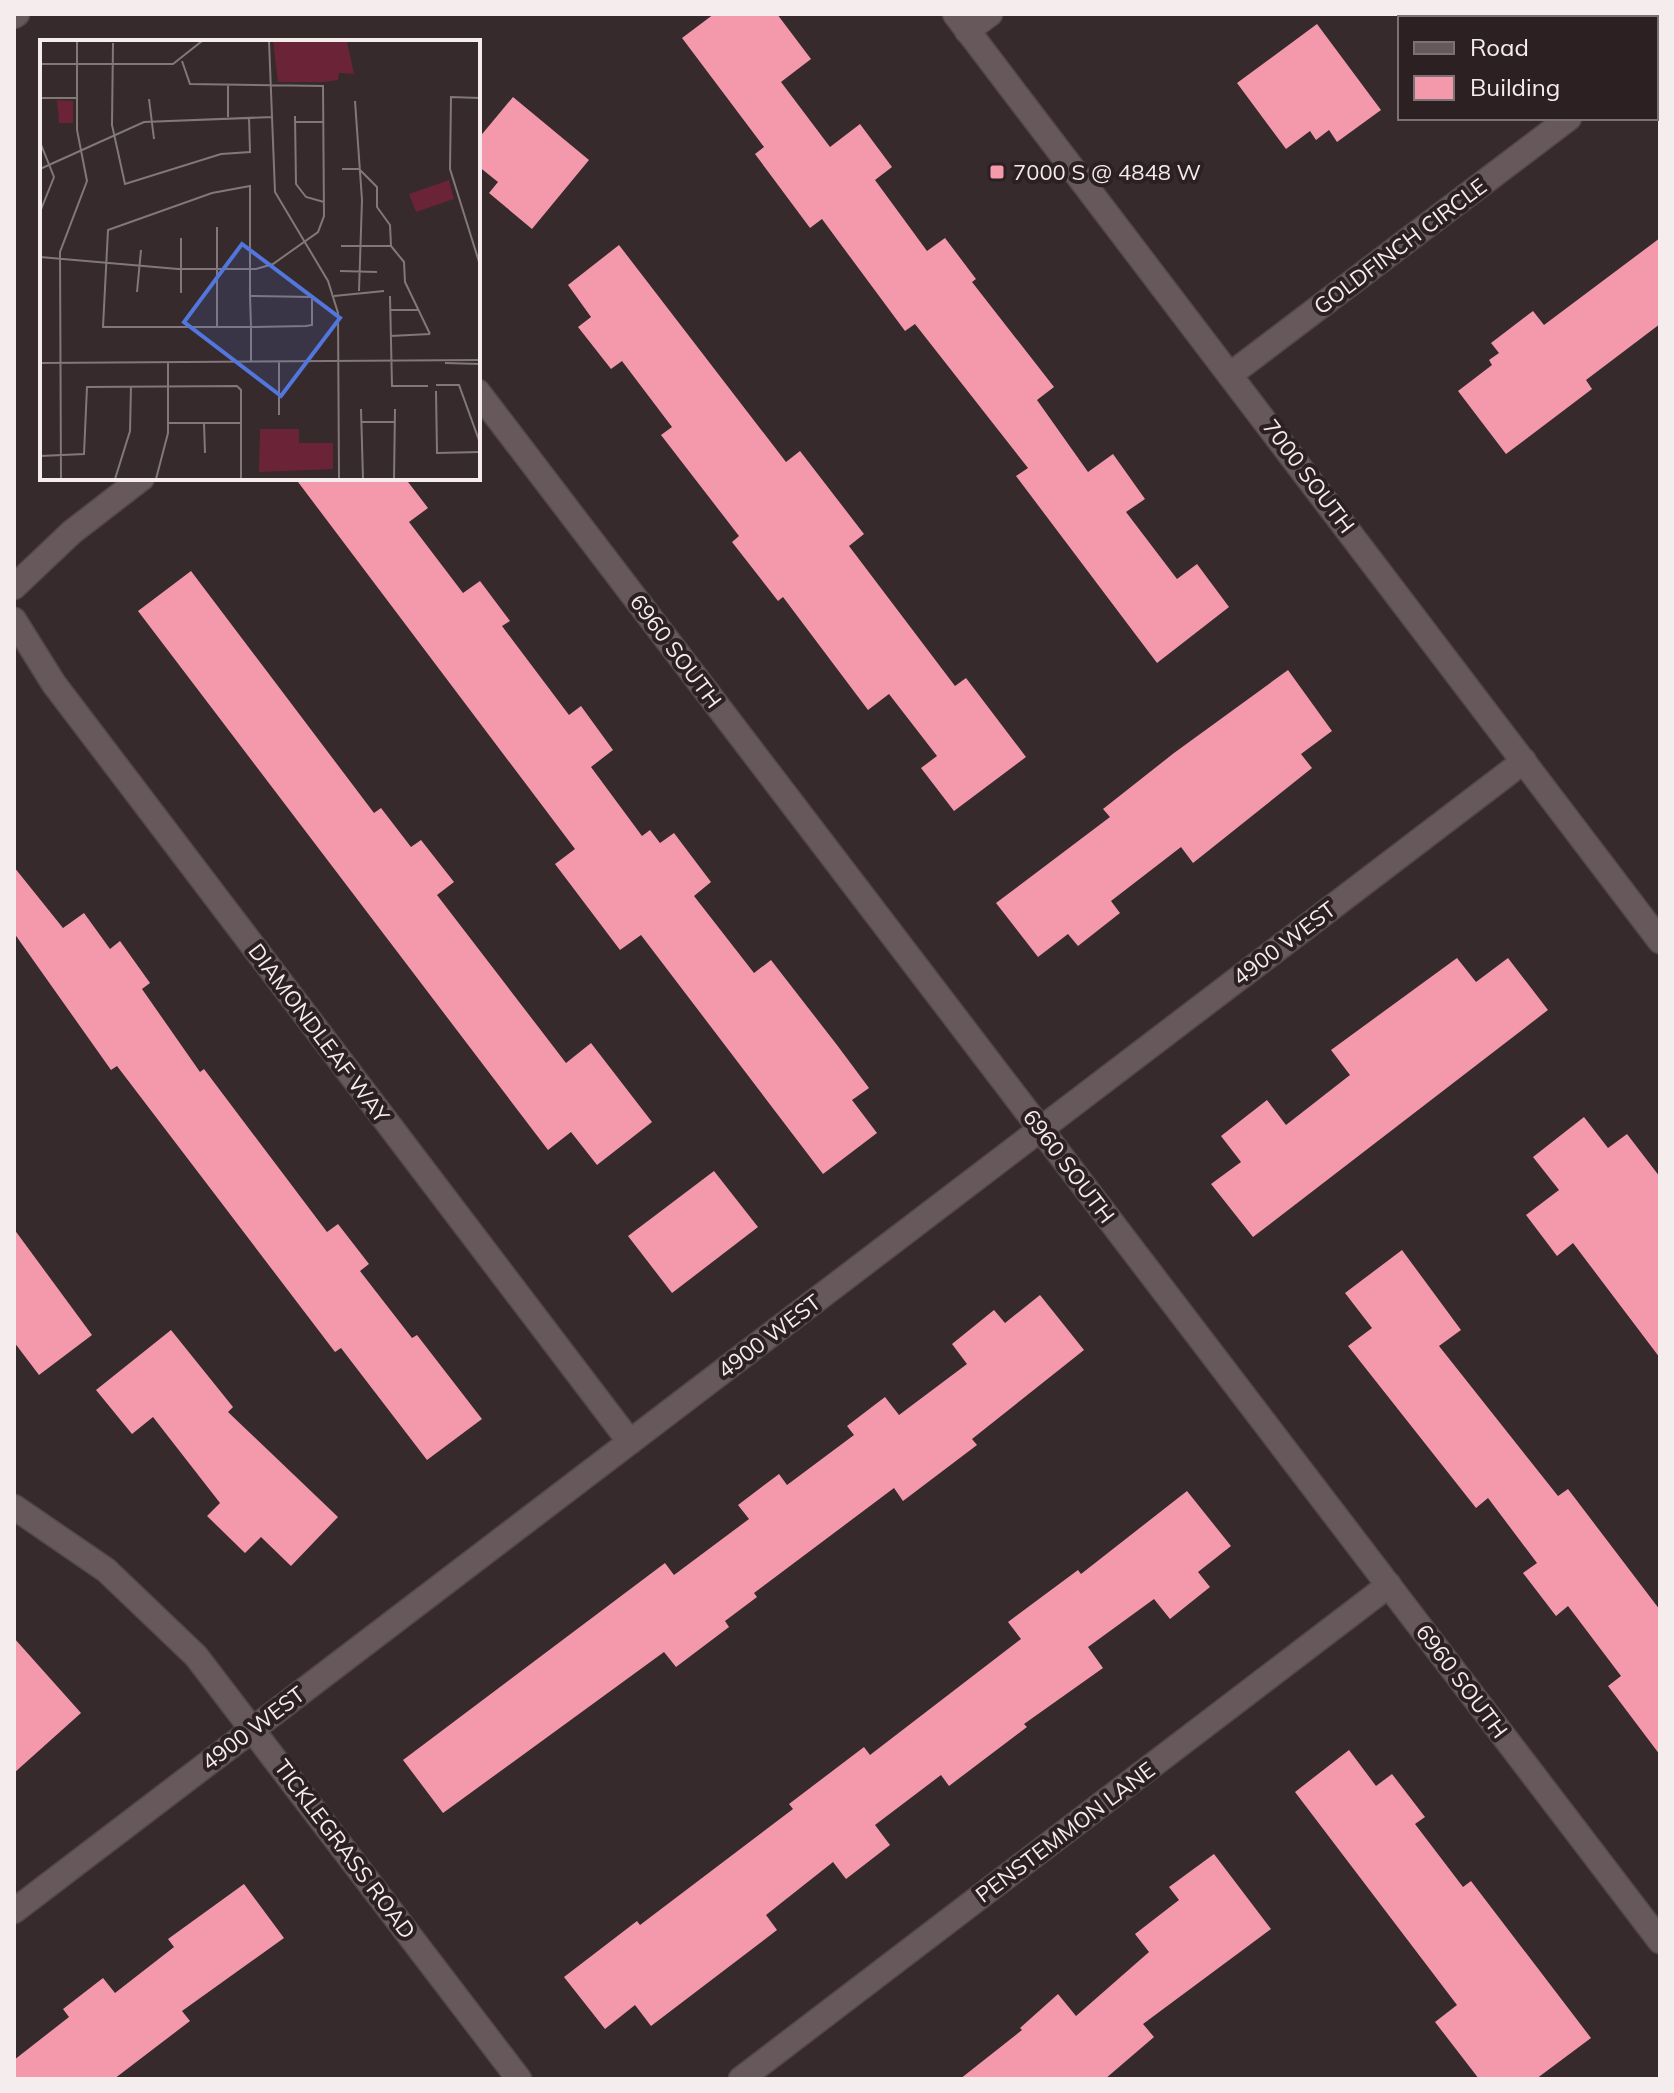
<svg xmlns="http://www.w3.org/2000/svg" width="1674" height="2093" viewBox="0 0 1674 2093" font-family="Mulish,sans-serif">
<rect width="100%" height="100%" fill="#362a2c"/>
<g fill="#f399ab">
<path d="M714 14H777L811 59 781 82 830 147 860 124 892 167 875 180 927 251 945 238 976 279 972 282 1054 387 1037 400 1088 472 1113 454 1145 499 1126 512 1177 579 1197 564 1229 607 1157 663 1016 476 1028 468 915 324 905 331 822 219 810 228 755 154 764 147 682 38Z"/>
<path d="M1317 24 1381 110 1337 142 1329 130 1316 140 1310 131 1286 149 1237 83Z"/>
<path d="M513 97 589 160 532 229 489 193 498 182 478 166V139Z"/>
<path d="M1660 238V324L1586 380 1592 389 1506 454 1458 391 1492 365 1489 360 1499 353 1491 343 1533 311 1544 325Z"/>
<path d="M619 245 786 462 800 451 864 534 849 546 955 686 966 678 1026 757 954 811 921 768 937 756 889 694 868 710 783 597 778 601 732 542 739 536 661 435 672 427 622 361 611 369 578 327 591 317 568 285Z"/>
<path d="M295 478H405L428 508 409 522 463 593 480 581 510 621 502 626 569 715 581 706 613 750 591 767 642 836 650 830 660 843 674 833 711 882 694 896 754 973 771 960 837 1045 869 1088 852 1100 877 1133 823 1174 641 935 620 950 555 864 575 849Z"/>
<path d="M191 571 374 813 381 808 411 847 421 840 454 882 437 895 566 1063 591 1043 652 1122 597 1165 571 1132 548 1150 138 611Z"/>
<path d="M1288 670 1332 731 1301 754 1312 768 1193 863 1181 847 1111 901 1120 913 1078 946 1068 934 1038 957 996 903 1110 817 1103 809 1174 753Z"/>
<path d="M14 867 63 928 84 913 110 949 120 941 150 983 142 989 200 1072 204 1069 327 1232 338 1224 369 1264 360 1271 412 1338 417 1335 482 1419 427 1460 341 1348 335 1352 117 1066 111 1070 14 933Z"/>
<path d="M1457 958 1476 982 1508 958 1548 1010 1253 1237 1211 1184 1241 1162 1221 1136 1267 1100 1286 1125 1350 1075 1331 1050Z"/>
<path d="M1584 1117 1608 1148 1627 1134 1660 1177V1358L1573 1243 1557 1256 1526 1215 1559 1190 1533 1157Z"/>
<path d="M714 1171 758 1227 672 1293 628 1236Z"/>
<path d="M14 1229 92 1335 39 1375 14 1342Z"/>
<path d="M1402 1250 1461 1330 1439 1346 1558 1496 1568 1489 1660 1610V1755L1608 1686 1621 1676 1568 1606 1556 1616 1523 1573 1537 1563 1488 1498 1476 1508 1348 1346 1372 1328 1345 1293Z"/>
<path d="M1040 1295 1084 1350 972 1439 977 1445 903 1501 894 1488 754 1593 757 1597 725 1621 729 1627 676 1667 664 1652 443 1813 403 1760 665 1563 674 1575 749 1519 738 1505 779 1474 787 1485 854 1435 847 1426 885 1397 899 1415 967 1364 952 1344 994 1310 1005 1323Z"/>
<path d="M171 1330 233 1407 228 1412 338 1517 291 1566 261 1537 245 1553 207 1516 220 1503 153 1417 132 1434 96 1390Z"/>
<path d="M1187 1491 1231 1546 1198 1572 1210 1587 1170 1619 1154 1599 1088 1647 1103 1668 1024 1724 1027 1727 949 1786 941 1775 875 1825 890 1845 846 1879 833 1862 766 1915 777 1930 651 2026 635 2005 605 2029 564 1977 637 1921 640 1925 793 1809 789 1804 864 1747 870 1755 1021 1639 1008 1622 1078 1570 1081 1574Z"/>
<path d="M14 1638 81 1713 14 1773Z"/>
<path d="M1349 1750 1376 1786 1392 1774 1425 1817 1415 1824 1463 1887 1471 1881 1591 2038 1536 2079H1479L1435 2022 1457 2005 1295 1792Z"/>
<path d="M1214 1854 1271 1929 1143 2024 1154 2037 1105 2079H960L1022 2030 1020 2028 1058 1994 1076 2016 1149 1952 1135 1934 1179 1900 1169 1887Z"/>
<path d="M244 1884 284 1938 182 2011 190 2021 114 2079H14V2060L69 2017 63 2009 103 1978 115 1993 174 1947 168 1939Z"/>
</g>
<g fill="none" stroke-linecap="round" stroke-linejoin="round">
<defs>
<path id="service" d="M967 31 990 14"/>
<g id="minor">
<path d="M1656 52 1660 49"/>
<path d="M1231 374 1569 118"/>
<path d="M478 392 1660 1941"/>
<path d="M14 587 72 532 142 478"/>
<path d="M14 620 54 684 630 1442"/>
<path d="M14 1507 106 1570 196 1656 519 2079"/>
<path d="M14 1911 1524 761"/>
<path d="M741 2079 1389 1585"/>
</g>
<path id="tertiary" d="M955 14 1660 941"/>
<path id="secondary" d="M14 16 17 14"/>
</defs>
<use href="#service" stroke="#514648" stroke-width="27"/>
<use href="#minor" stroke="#514648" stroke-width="27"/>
<use href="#tertiary" stroke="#514648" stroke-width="27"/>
<use href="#secondary" stroke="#514648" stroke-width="27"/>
<use href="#service" stroke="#67595b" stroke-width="24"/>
<use href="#minor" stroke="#67595b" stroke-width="24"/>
<use href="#tertiary" stroke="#67595b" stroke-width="24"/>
<use href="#secondary" stroke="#67595b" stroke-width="24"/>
</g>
<rect fill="#f39aab" stroke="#2c2022" stroke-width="3" x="989" y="164" width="16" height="16" rx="4"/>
<g text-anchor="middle" stroke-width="8" stroke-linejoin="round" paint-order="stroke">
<g font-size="22" fill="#f5eced" stroke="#2c2022" text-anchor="start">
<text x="1013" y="180">7000 S @ 4848 W</text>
</g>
<g font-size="22" fill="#f5eced" stroke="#2c2022">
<text transform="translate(1400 246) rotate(-37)" y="8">GOLDFINCH CIRCLE</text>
<text transform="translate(1309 476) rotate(53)" y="8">7000 SOUTH</text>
<text transform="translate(676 651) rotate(53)" y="8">6960 SOUTH</text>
<text transform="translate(1284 943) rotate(-37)" y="8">4900 WEST</text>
<text transform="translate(319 1033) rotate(53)" y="8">DIAMONDLEAF WAY</text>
<text transform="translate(1069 1166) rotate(53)" y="8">6960 SOUTH</text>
<text transform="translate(769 1336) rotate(-37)" y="8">4900 WEST</text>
<text transform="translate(1462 1681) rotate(53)" y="8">6960 SOUTH</text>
<text transform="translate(253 1728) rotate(-37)" y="8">4900 WEST</text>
<text transform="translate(1065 1832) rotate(-37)" y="8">PENSTEMMON LANE</text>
<text transform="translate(345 1849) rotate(53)" y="8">TICKLEGRASS ROAD</text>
</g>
</g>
<g transform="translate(40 40)">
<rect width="440" height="440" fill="#362a2c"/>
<path d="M409 140 414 159 376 172 369 154Z" fill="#6b2337"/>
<path d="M233 1H307L314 34 299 33 298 40 283 42H238ZM17 60 33 61V83H19ZM220 389H259V403H293V429L219 432Z" fill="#6b2337"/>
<path fill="none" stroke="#827879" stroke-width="2" d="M229 1 235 152 288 241 298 273 299 439M73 3 72 85 85 144 181 114 210 112 209 77M0 24H133L162 1M188 45V77M0 58H37M440 58 411 57 410 129 440 225M109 59 114 99M315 61 322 160 319 251M255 76 256 144 266 157 284 162M254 82H284M0 102 14 137 0 172M0 129 104 82 232 77M302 129H319L337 147V167L350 185 351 206 364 222 365 242 390 294M177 187V287M141 198V253M301 206H351M0 217 138 229H216L233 224 278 192 284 176 283 46 150 44 142 21M300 231 337 232M97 252 101 210M210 256 272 257V285L266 286 211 287H63L68 190 172 153 210 146V256L211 287V322M294 256 344 251M350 256 352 346H388M350 270H378M350 296 390 294M239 322V375M0 323 440 320M405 323 440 324M396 345H419L440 403M396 351 397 413 440 412M321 369 323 439M321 382H355M129 383H201M164 383 165 413M0 416 44 414 47 347 197 346 201 350V439M21 439 20 212 47 141 37 90V1M75 439 90 391 91 346M116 439 128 393V322M354 439 355 369"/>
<path fill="#5376dd" fill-opacity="0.15" stroke="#5376dd" stroke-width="4" d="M202 204 300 278 241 356 144 282Z"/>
<rect width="440" height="440" fill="none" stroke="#f5eced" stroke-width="4"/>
</g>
<rect width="1674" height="2093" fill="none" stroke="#f5eced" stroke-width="32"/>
<rect x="1398" y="16" width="260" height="104" fill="#2c2022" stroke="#7c7273" stroke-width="2"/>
<rect x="1414" y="42" width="40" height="12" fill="#67595b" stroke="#7c7273" stroke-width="2"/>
<text x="1470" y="56" font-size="24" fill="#f5eced">Road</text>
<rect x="1414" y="76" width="40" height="24" fill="#f399ab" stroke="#7c7273" stroke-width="2"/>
<text x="1470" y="96" font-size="24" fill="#f5eced">Building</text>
</svg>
